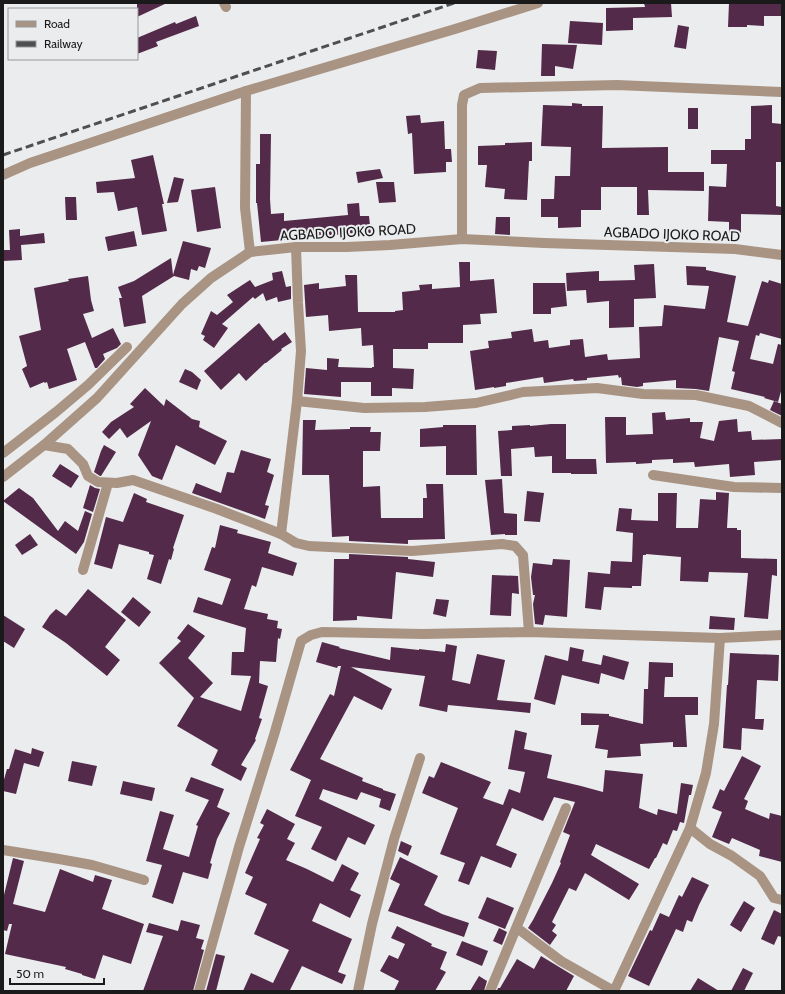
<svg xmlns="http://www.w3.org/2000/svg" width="785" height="994" viewBox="0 0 785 994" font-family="Cabin,sans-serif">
<rect width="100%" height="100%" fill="#eaecee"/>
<g fill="#532a49">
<path d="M137 3H167L137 17Z"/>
<path d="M644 3H671L672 17 633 18V30L606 31V8L645 7Z"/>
<path d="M729 3H782V16H764V26L747 25V27H728Z"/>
<path d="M196 16 199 26 156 42 158 46 137 54V38L175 22 176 24Z"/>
<path d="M570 21 603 23 602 45 568 43Z"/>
<path d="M678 25 689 27 686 49 674 47Z"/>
<path d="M542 44 577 45 573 69 555 66V76H541Z"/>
<path d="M478 50 497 51 495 70 476 68Z"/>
<path d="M572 103 582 104V106H603L602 148 668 147V172H704V191L648 190 649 215H637V187H601V210H581V227L558 228V217H541V199H554L555 176H570L571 147 541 146 543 105 572 106Z"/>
<path d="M772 105V123L782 124V162H776V206L782 207V215L741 214V233H729V222L708 221 709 186 726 187 727 164H711V150H745V139H751V106Z"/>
<rect x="688" y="108" width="10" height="21"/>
<path d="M420 115 421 123 444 121 445 149H451L452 162H446V172L414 174 412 133 408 134 406 116Z"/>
<path d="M260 134H271L270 199 271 214 284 213V221L348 215 347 204 359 203 360 216H369L371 234 355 235V233L261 242 257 203H256V164H260Z"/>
<path d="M532 142V161H529L527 200 504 199 505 189 485 187 487 165H478V146L505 145V143Z"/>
<path d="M153 155 164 204H162L167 231 142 235 137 207 118 211 114 192 97 193 96 182 135 178 131 160Z"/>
<path d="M380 169 383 178 358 183 356 172Z"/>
<path d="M174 177 184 179 178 202 167 203Z"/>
<path d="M376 182H394L396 202 379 203Z"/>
<path d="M215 187 221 228 197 232 191 190Z"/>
<path d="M65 197H76L77 220H66Z"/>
<path d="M496 217H510V235L495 234Z"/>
<path d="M20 229V236L44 233 45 243 21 245 22 260 3 261V250H10L9 230Z"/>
<path d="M134 231 137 246 108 251 105 237Z"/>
<path d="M183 241 211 248 205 268 199 266 197 271 191 269 189 280 174 276 142 296 146 323 124 327 119 298H122L118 287 134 281 171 258 173 275Z"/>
<path d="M459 262H470V281L494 279 497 313 480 314 481 324 463 325V343H428V349H393V368L414 369 413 389 392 388V396H371V382H341V397L304 394 306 368 327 370V358L339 359 338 367 372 368V367H374L373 345 362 346 361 328 329 331 328 315 306 317 304 285 319 283V289L346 286 345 275H357L358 312H395V311L403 310 402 292 420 290 419 285 432 284V289L460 287Z"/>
<path d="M654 264 656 298 634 299V327L609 328V301L587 303 586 290 567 291 566 273 599 271V281L635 280 634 265Z"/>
<path d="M686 266 706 267V270L736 276 727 322 748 326 762 281 768 283 769 280 782 284V339L760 333 759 336 756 335 750 359 773 364 778 344 782 345V388L778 402 764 398 765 397 731 389 735 372 732 371 739 341 719 337 709 391 696 389 676 388V380L643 383V386L637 387 622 385 621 377 619 378 618 375 587 378V380L574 381 573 379 544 383 543 377 506 383V386L494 388V387L475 390 470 351 489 348 488 341 512 338 511 332 532 329 534 342 548 340 549 348 570 345V340L583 339 585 357 607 354 608 360 640 358 639 327 662 326 664 305 705 309 709 286 687 285Z"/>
<path d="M282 271 286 287 291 286V299L278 302 277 297 266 301 263 293 255 299 253 297 222 324 228 328 214 348 203 340 205 336 201 334 211 311 217 315 233 302 227 295 250 280 255 287 273 280 272 273Z"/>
<path d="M88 276 91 300 94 311 83 314 92 338 113 328 121 344 117 348 103 354 105 359 97 368H95L85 342 67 349 77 380 49 389 47 382 45 383 44 382 30 388 22 369 27 366 19 336 41 330 34 288 69 281 68 279Z"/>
<path d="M533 283H565L567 306 551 308V314H533Z"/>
<path d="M259 323 273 341 285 332 292 342 281 349 282 350 266 363H265L246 381 239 373 221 390 204 371Z"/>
<path d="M185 369 192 372 201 380 197 390 179 382Z"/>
<path d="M145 388 164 406 166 399 192 419 200 421 199 427 227 441 215 465 176 445 162 480 152 476 138 455 151 421 127 438 120 428 109 439 102 432 111 422 134 407 130 404Z"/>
<path d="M774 401 782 404V416L770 410Z"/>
<path d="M665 412 666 420 690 418V422H703L700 438 714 441 719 421 737 419 738 432 751 431 752 440 782 439V460L754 462 755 475 730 477 729 464 695 467 694 462 673 463V459L652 460V463L636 464V462L606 463 605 417H626V435L653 434 652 413Z"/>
<path d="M303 420H316L315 430 350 429V427H371L370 432H381L380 451H363V487L380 486 381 518H423V498H427L426 484H443L445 539 408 540V544L349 541V536L332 537 329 475H302Z"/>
<path d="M551 424H566V459H596L597 474H571V473H552V456L535 457 534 447 511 449 512 476H501L498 431 512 430V426L530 425V426Z"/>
<path d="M443 425H476L477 475H446V446L420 447V429L443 427Z"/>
<path d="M104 445 116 452 101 476H100L94 472 101 451Z"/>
<path d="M241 450 271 459 267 472 274 475 265 505 269 506 265 519 192 493 196 483 221 493 227 472 234 473Z"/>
<path d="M60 464 79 476 71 488 52 476Z"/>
<path d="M502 479 504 513 517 514V535H505V534L491 535 485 480Z"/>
<path d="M90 485 95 488 100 489 93 512 83 508Z"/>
<path d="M19 488 33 498 58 531 65 521 78 531 85 511 92 514 84 542 76 554 3 501Z"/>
<path d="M527 491 544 493 540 522 524 521Z"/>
<path d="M716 492 729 493 727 528H737V530H741V558L777 559V576L772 575 768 619 744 617 748 573 709 572 708 582 680 581 681 557 646 554V555H643L641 586H632V588L604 587 601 610 585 608 588 572 610 574 611 561 632 562 633 533 616 531 619 508 632 509 631 520 658 521V493H677L676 528H698L700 499 716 500Z"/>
<path d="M134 493 147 499 146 502 184 515 173 548 174 549 171 560 169 559 161 584 147 579 154 555 149 554V552L119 544 112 569 94 564 106 517 123 522Z"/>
<path d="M220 525 238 530 237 533 271 542 268 553 297 563 293 576 262 567 256 587 252 585 244 609 268 614 267 619 278 621 277 628 282 629 280 639 278 638 276 662 260 661 259 683 268 686 259 718 262 719 255 739 256 740 241 765 247 768 241 781 211 765 218 750 177 726 194 698 159 663 181 641 177 638 188 624 205 636 188 658 213 683 200 697 241 711 251 676 231 675 232 652H244L246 628 193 612 198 597 222 605 231 579 204 570 212 547 215 548Z"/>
<path d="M30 534 38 545 22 555 15 545Z"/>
<path d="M349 554 408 557V559L435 562 433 577 396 572 392 619 357 616V620L333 621 334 559H349Z"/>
<path d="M553 559 570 560 567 617 545 615 543 625 535 624 533 604 535 595H533L531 577 533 563 552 565Z"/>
<path d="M492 575 518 576 519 594 512 593 511 616 490 615Z"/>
<path d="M88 589 126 620 105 647 120 660 107 676 66 643 42 627 50 615 56 609 66 616Z"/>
<path d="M133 597 151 612 139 627 121 612Z"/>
<path d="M436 599 449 600 446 617 433 614Z"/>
<path d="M3 615 25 629 14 648 3 641Z"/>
<path d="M710 616 735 618 734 630 709 629Z"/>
<path d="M322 642 340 647 339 648 390 660 391 647 419 650V649L445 652 446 644 457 646 452 680 470 684 477 654 505 660 497 700 531 703 530 713 448 705 447 712 419 706 425 676 351 667 392 689 382 710 354 696 320 759 363 778 362 781 383 789V790L396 794 390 811 379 807 381 799 361 792 357 800 323 789 319 799 375 825 365 845 348 837 336 861 311 849 322 827 295 816 311 780 290 770 330 694 334 696 341 666H338L337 668 316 662Z"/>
<path d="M570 647 584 650 582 661 601 665 603 655 629 662 624 680 601 673 599 684 562 675 555 705 534 699 545 655 568 661Z"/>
<path d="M730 653 779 655 778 681 757 680 755 719H764L763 730 742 728 741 750 723 748 727 685H728Z"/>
<path d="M649 662 673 663V677H665L664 697H698V715H685L687 747H673V742L640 744 641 756 607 758 608 750 595 748 599 725H581V713L609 714V716L643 724 644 689H648Z"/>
<path d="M515 730 527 733 524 749 552 755 547 778 581 786 603 792 605 770 643 774 639 808 657 815 658 809 677 814 681 783 693 785 691 795H689L684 823 680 822 677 831 673 830 667 845 663 843 656 858H655L649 869 596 844 591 855 639 884 629 900 585 873 576 891 569 888 552 922 556 925 552 931 557 935 550 945 528 928 533 920 552 883 561 863 560 862 570 835 563 832 575 802 554 797 543 821 512 808 496 845 517 854 511 868 481 856 469 885 458 881 465 863 440 854 458 808 422 793 429 776 434 778 441 762 491 782 483 798 503 805 509 789 520 793 525 772 508 769Z"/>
<path d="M32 748 44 752 39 767 24 763 16 794 3 791V783L7 769H9L15 749 31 754Z"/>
<path d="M742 756 761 766 744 799 748 801 745 809 769 819 770 813 782 816V862L759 856 760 850 732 838 729 844 712 837 722 812 712 808 720 789 724 791Z"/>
<path d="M72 761 97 766 92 786 68 781Z"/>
<path d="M191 777 224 789 217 807 230 813 217 839 210 863 212 864 208 879 183 872 173 904 152 897 162 865 146 861 160 811 174 815 163 849 189 857 198 826 196 825 209 800 185 791Z"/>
<path d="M123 781 155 788 152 801 120 794Z"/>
<path d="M267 809 295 824 287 839 295 843 286 860 307 869 333 882 342 864 359 873 350 890 361 895 350 918 320 903 312 921 352 939 338 972 346 975 342 984 302 966 290 990 292 991H243L251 973 273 983 289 950 254 934 267 904 245 894 253 877 245 873 260 839 257 838 264 825 260 823Z"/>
<path d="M401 841 412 846 408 856 398 851Z"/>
<path d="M400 857 438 876 424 905 442 914 469 923 464 937 388 911 400 884 390 879Z"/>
<path d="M13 858 24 861 13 904 45 912 60 869 93 882 95 875 112 880 102 909 144 924 131 964 103 955 95 979 82 975V974L65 969 66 967 5 954 12 924H9L7 931 3 930V899Z"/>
<path d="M692 877 709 885 699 905 692 922 687 920 683 932 676 929 649 986 628 976 650 930 652 931 660 913 669 917 679 895 682 897Z"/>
<path d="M487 897 514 908 505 929 478 918Z"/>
<path d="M744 901 755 908 741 932 730 925Z"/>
<path d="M774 910 782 914V937L778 936 774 945 761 939Z"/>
<path d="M181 920 200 925 196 938 204 940 201 949 204 950 193 991H143L163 936 146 932 149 923 178 931Z"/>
<path d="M397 926 432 944 431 946 447 952 440 969 446 972 435 991H394L399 981 380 971 389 955 398 959 405 944 391 938Z"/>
<path d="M499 928 507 932 502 945 493 941Z"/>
<path d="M462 941 488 951 482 966 456 955Z"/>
<path d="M216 954 225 956 216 991H206Z"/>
<path d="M541 956 574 976 566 991H497L498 988H500L517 959 534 969Z"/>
<path d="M743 968 753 973 744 991H731Z"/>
<path d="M479 976 487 981 484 991H470Z"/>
<path d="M698 978 719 991H690Z"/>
</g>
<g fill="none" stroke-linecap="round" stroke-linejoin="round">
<g stroke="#a99484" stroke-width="10">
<path d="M246 91 245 208 250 252"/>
<path d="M3 175 30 163 246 91 455 29 538 3"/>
<path d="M462 239V105L464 95 480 88 617 85 782 92"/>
<path d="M297 401 364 408 425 407 476 403 523 392 597 388 643 394 696 395 749 406 782 423"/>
<path d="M44 445 68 449 83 464 88 476 98 482 117 483 133 480 217 509 281 534 296 543 309 546 412 551 502 544 515 546 523 555 529 632"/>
<path d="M3 453 56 412 88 385 127 347"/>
<path d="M653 475 734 487 782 488"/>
<path d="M3 477 44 445 97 398 182 304 211 278 250 252 296 247H347L390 245 462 239 544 243 735 249 782 255"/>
<path d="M281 534 297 401 301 351 298 303 296 247"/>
<path d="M83 570 108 483"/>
<path d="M690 828 710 844 732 856 760 876 774 898 782 900"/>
<path d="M3 850 59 859 92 865 144 880"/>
<path d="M517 928 561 961 614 991"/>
<path d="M199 991 239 847 274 735 301 641 311 635 322 632 423 634 529 632 720 638 782 635"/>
<path d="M358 991 372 924 394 839 420 758"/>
<path d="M490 991 566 808"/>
<path d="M614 991 690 828 706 773 714 724 720 638"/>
</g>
<path stroke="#a99484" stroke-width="10" d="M224 3 226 7"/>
<path stroke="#4e4f50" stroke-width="3" stroke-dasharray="8 4" stroke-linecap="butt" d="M3 155 454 3"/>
</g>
<g text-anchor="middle" stroke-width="4" stroke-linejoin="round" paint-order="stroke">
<g font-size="14" fill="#1a1a1b" stroke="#eaecee">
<text transform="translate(348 232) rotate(-3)" y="5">AGBADO IJOKO ROAD</text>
<text transform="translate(672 234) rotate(2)" y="5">AGBADO IJOKO ROAD</text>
</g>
</g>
<rect width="785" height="994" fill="none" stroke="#1a1a1b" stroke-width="8"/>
<rect x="8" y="8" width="130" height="52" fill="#eaecee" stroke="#97989a"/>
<rect x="16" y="21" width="20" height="6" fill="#a99484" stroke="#97989a"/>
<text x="44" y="28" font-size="12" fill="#1a1a1b">Road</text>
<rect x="16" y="41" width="20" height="6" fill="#4e4f50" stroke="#97989a"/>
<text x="44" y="48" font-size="12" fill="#1a1a1b">Railway</text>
<path d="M10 978v6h94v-6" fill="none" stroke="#1a1a1b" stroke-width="2"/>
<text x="16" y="978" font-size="12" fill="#1a1a1b" stroke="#eaecee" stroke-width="3" paint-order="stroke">50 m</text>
</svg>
